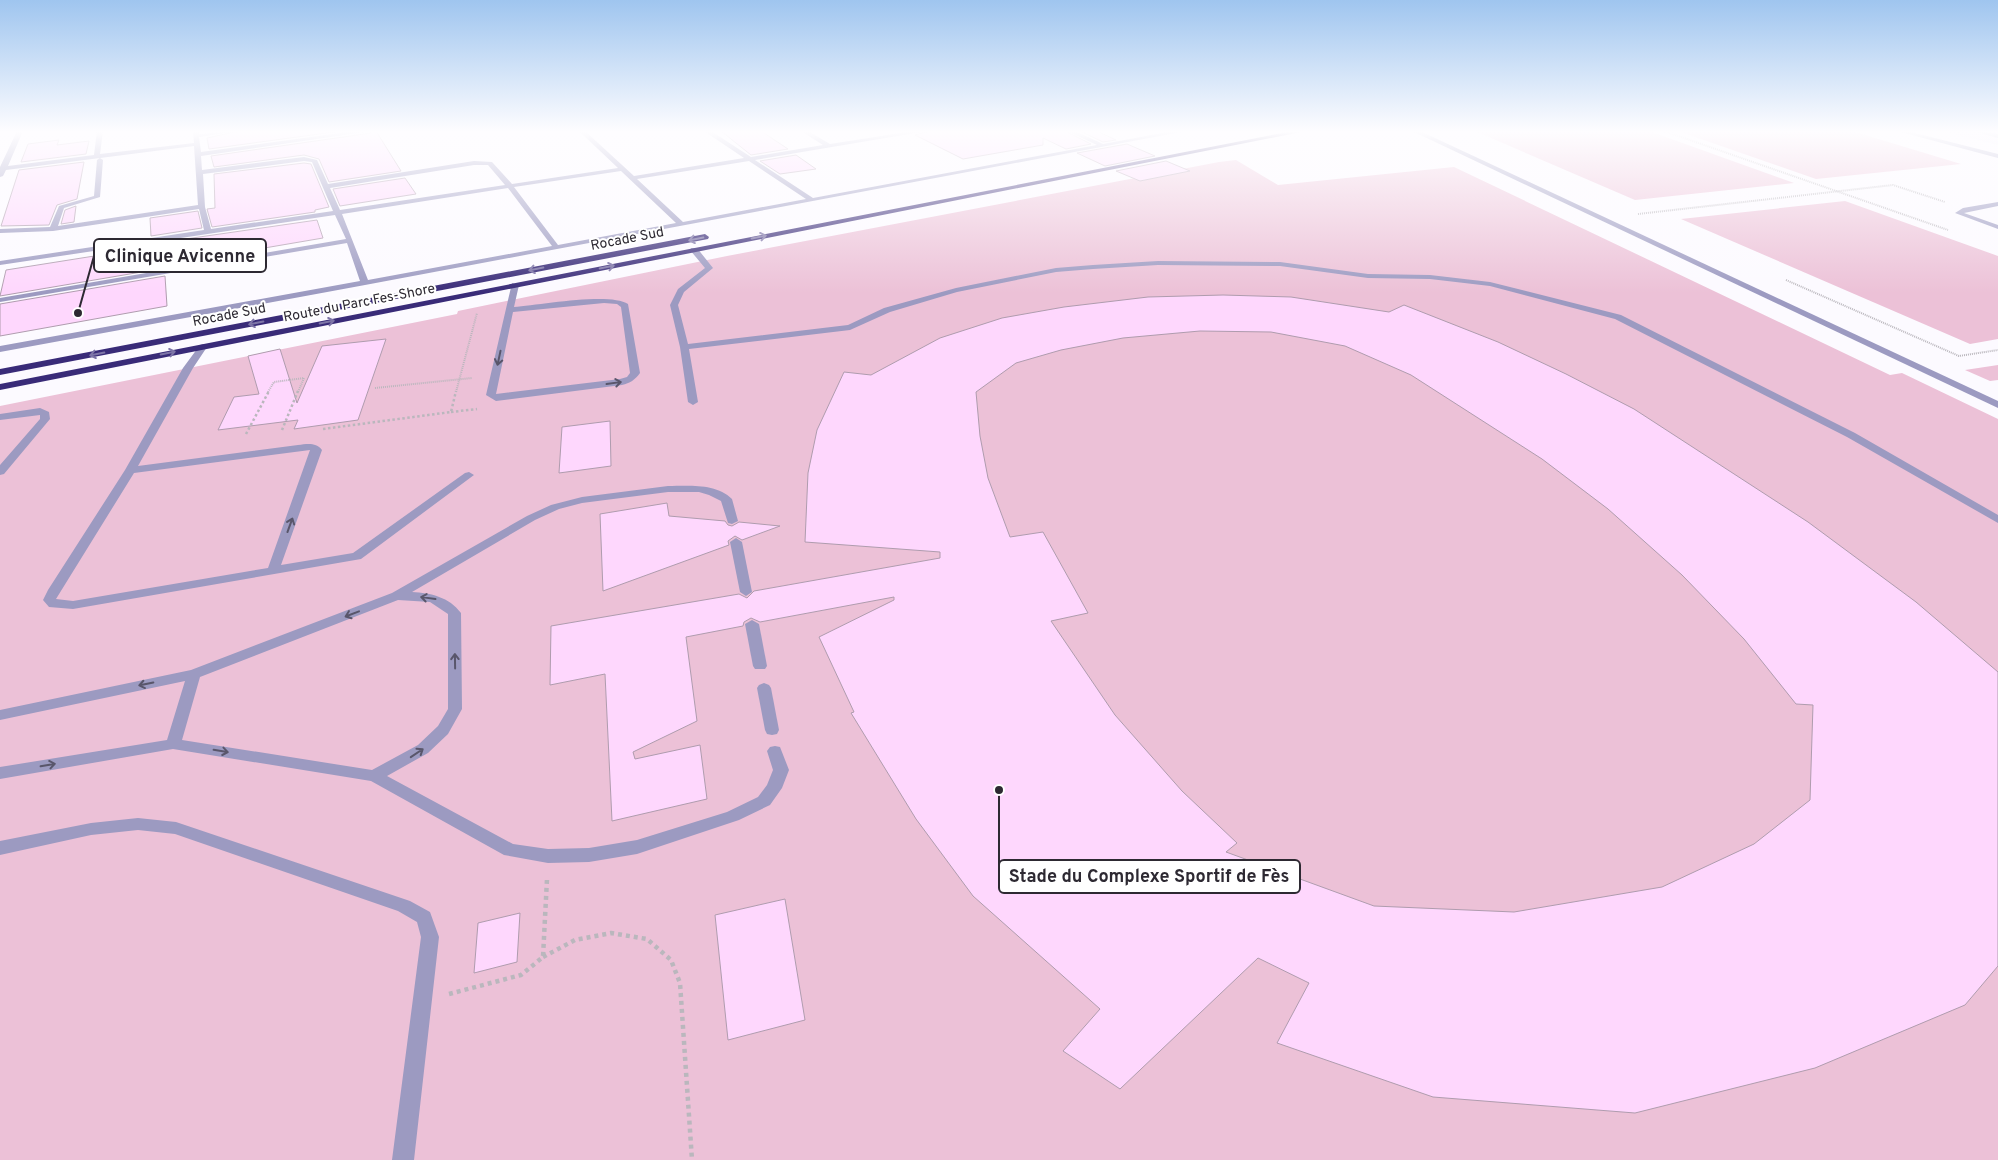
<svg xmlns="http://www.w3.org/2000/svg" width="1998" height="1160" viewBox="0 0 1998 1160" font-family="Overpass,sans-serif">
<rect width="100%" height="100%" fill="#fcfaff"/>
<path fill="#f1ecf8" d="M1942 131H1998V145Z"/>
<g fill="#ecc1d7">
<path d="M1475 131H1649L1794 183 1635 200Z"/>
<path d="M1678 131H1852L1961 164 1816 179Z"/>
<path d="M1236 160 1278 185 1454 167 1890 375 1902 373 1998 419V1160H0V406L457 314 458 311 727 256 1219 162Z"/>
<path d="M1845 201 1998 256V339L1970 344 1681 219Z"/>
<path d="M1998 365V380L1990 381 1965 370Z"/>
</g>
<g fill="#fed7fd" stroke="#af9cae" fill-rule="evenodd">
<path d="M239 131H341L209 149 207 138Z"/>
<path d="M373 131H376L401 171 329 182 319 159 304 155 214 167 211 156 371 133Z"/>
<path d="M721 131H761L788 149 751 155Z"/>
<path d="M929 131H1065L1091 144 1066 149 1043 138V145L963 159 915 135Z"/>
<path d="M1080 131H1097L1116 140 1103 142Z"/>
<path d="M59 140 57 145 89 141 86 154 21 162 28 144Z"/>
<path d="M1127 144 1155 156 1105 166 1077 153Z"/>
<path d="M796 155 816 169 780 174 760 161Z"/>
<path d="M1166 161 1190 171 1140 181 1116 171Z"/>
<path d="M84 162 77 199 57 205 49 225 1 226 19 170Z"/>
<path d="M304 163 311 164 329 207 315 210V212L212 227 207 209 215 208 214 174Z"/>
<path d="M405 178 416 194 340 206 333 189Z"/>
<path d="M76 206 74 222 61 224 65 210Z"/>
<path d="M198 211 202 228 151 236 150 218Z"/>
<path d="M317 220 323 238 165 265V268L0 296 6 270 151 247V244Z"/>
<path d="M165 276 167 306 0 336V304Z"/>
<path d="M1223 295 1291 297 1389 312 1404 305 1498 342 1566 374 1634 409 1808 522 1916 602 1998 672V966L1965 1005 1815 1068 1635 1113 1433 1097 1277 1043 1309 983 1258 958 1120 1089 1063 1051 1100 1009 973 896 916 819 851 713 854 712 819 637 894 600V597L760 622 751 618 744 622 743 626 686 637 697 721 633 752 635 759 700 745 707 799 612 821 605 674 550 685 551 626 739 594 747 598 754 591 940 558V552L805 542 808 473 817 430 844 372 871 375 940 338 1002 318 1064 307 1148 297ZM1200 331 1271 332 1345 346 1411 375 1542 459 1608 509 1682 575 1744 639 1796 704 1813 705 1810 800 1754 844 1662 887 1514 912 1374 906 1226 852 1237 843 1182 791 1115 715 1051 621 1088 613 1043 532 1010 537 988 478 980 436 976 392 1016 363 1061 350 1123 338Z"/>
<path d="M386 339 358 420 294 429 298 420 218 430 234 397 259 394 248 356 280 349 297 403 322 346Z"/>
<path d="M610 421 611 466 559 473 562 427Z"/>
<path d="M667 503 669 516 725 521 728 525 732 526 739 522 780 526 742 540 735 536 728 541 729 545 603 591 600 514Z"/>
<path d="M785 899 805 1020 728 1040 715 915Z"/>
<path d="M520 913 517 962 474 973 478 923Z"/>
</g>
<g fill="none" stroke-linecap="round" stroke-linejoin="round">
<g stroke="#bab7bd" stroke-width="2" stroke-dasharray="1 1" stroke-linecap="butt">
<path d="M1664 131 1948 230"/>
<path d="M1638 214 1893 185 1945 202"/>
<path d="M1786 280 1959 356 1998 350"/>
<path d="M375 388 472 378"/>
<path d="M268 392 274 382 304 378 298 392"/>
<path d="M456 392 477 313"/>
</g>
<g stroke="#bab7bd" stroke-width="2.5" stroke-dasharray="2.5 2.5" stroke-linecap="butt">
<path d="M451 412 477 409"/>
<path d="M323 429 451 412 456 391"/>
<path d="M282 430 298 391"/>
<path d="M246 434 269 391"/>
</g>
<g stroke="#bab7bd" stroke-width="4.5" stroke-dasharray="4 4" stroke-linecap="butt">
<path d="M543 957 575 940 611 933 647 939 671 960 680 983 692 1160"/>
<path d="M449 994 521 975 543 957 547 879"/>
</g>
<g fill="#9c9ac1" fill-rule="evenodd">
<path d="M1412 131H1420L1998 401V408Z"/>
<path d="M1976 131 1998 134V138L1977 132Z"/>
<path d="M1998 202V206L1964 213 1998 225V229L1955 213 1963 208Z"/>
<path d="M691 248H697L713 268 684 292 678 305 688 344 848 325 884 308 956 288 1056 268 1093 265 1158 261 1280 262 1368 274 1430 275 1490 282 1621 315 1855 433 1998 515V523L1847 437 1615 319 1490 286 1430 279 1368 278 1280 266 1158 265 1093 269 1056 272 957 292 890 312 850 330 689 349 698 402 693 405 688 402 680 347 670 305 678 289 705 268 690 250Z"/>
<path d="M512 283 519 285 514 307C539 305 610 292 628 304L640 373C635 380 630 383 622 385L496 401 486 395ZM604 303 617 304 621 307 630 373 627 377 620 379 496 394 513 312Z"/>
<path d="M203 344 207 347 193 368 138 466 298 445C307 444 316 442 322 450L281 565 353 553 465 473 469 472 474 475 361 559 73 609 49 607 43 600 48 590 125 470 183 368 200 345ZM310 450 268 568 73 601 56 599 134 473Z"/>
<path d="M40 408 49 412 50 419 4 474 0 475V465L40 419V415L0 420V414Z"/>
<path d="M668 486C688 486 716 483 732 499L738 521 732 524 728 523 721 501 709 495 699 492H668L582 503 559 509 535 520 412 592C431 593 449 597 461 613L462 709 448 734 428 753 387 776 513 844 548 849 589 848 637 840 727 812 758 797 767 785 773 770 767 751 770 747 775 746 780 747 789 770 782 788 770 805 739 820 637 854 589 862 548 863 504 855 371 781 173 749 0 779V767L167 740 185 681 0 720V710L191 670 392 593 527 516 551 505 582 497ZM398 600 430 602 448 614V709L438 726 418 745 372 770 182 740 200 677Z"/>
<path d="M736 538 742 542 752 592 746 596 740 592 730 542Z"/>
<path d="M752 620 759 624 767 666 765 669H755L753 666 745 624Z"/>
<path d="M764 683 769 685 771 688 779 730 777 734 772 735 767 734 765 730 757 688 759 685Z"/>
<path d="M138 818 176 822 410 901 430 912 439 937 414 1160H392L421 937 417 922 398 911 175 834 138 830 91 835 0 855V841L91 823Z"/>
</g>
<g fill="#9c9ac1" fill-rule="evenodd">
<path d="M17 131H23L8 166 94 155 97 131H103L100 154 194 143 193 131H199V134L237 131 199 137 201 152 355 131H371L201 156 202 170 304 157 317 160 328 184 474 161 492 162 512 184 618 168 579 131H585L634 176 744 158 704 131H711L751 157 823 145 801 131H808L830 144 913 131H927L755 160 813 198 1097 145 1067 131H1075L1103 144 1173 131H1186L365 285 0 352V346L360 281 347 243 0 302V298L346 239 335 215 0 265V261L204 230 199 209 53 231 0 233V229L50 227 59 206 94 196 97 160 100 158 103 160 100 197 64 208 58 226 198 205 194 146 6 170 3 176 0 177V167ZM304 161 312 162 333 211 211 229 205 207 203 174ZM749 161 806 199 683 222 637 179ZM474 165H488L505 185 340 210 330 188ZM621 171 676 223 558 245 514 187ZM508 188 552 246 368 280 342 214Z"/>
<path d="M1897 131H1907L1998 154V158Z"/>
</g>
<g fill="#392b78" fill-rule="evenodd">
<path d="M1292 131H1306L0 390V384Z"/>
<path d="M705 234 709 237 708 239 0 375V369Z"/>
</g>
</g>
<defs><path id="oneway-shaft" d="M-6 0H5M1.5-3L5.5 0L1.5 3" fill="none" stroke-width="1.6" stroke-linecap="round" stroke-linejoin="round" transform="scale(1.25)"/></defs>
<g stroke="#7e75a7">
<use href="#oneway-shaft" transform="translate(759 237) rotate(-11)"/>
<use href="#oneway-shaft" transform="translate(696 239) rotate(169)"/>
<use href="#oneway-shaft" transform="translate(607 267) rotate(-11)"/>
<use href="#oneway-shaft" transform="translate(536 269) rotate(169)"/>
<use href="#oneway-shaft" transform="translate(327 322) rotate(-11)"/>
<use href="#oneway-shaft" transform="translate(256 323) rotate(169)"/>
<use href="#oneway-shaft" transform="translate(168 353) rotate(-11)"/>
<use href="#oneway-shaft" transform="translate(97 354) rotate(169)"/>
</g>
<g stroke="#59566b">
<use href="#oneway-shaft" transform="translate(499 358) rotate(102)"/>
<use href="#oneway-shaft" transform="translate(614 383) rotate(-8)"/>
<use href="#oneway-shaft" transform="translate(290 525) rotate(-70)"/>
<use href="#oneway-shaft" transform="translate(428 598) rotate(-172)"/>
<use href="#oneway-shaft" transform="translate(352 614) rotate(159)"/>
<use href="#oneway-shaft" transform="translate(455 661) rotate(-91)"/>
<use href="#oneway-shaft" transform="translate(146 684) rotate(168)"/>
<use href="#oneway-shaft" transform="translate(221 751) rotate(9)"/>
<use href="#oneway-shaft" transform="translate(417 753) rotate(-34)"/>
<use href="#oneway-shaft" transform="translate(48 765) rotate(-10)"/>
</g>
<linearGradient id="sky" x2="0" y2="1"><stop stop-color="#9fc5ef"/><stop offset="0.45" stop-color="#fefdff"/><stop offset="1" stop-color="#fefdff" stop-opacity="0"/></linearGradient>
<rect width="1998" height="293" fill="url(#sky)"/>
<g text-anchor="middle" stroke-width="4" stroke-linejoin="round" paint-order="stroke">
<g font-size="14" fill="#2d2932" stroke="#fff">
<text transform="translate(627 238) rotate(-11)" y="5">Rocade Sud</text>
<text transform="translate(359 302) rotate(-11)" y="5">Route du Parc Fes-Shore</text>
<text transform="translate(229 314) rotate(-11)" y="5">Rocade Sud</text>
</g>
</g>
<path fill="none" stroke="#2d2932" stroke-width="2" d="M78 313L94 256M999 790L999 876"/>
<g fill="#2d2932" stroke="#fff" stroke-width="2">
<circle cx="78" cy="313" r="5"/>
<circle cx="999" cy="790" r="5"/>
</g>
<g fill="#fff" stroke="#2d2932" stroke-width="2">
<rect x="94" y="239" width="172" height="33" rx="5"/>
<rect x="999" y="860" width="301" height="33" rx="5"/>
</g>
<g font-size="18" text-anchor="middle" font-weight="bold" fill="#2d2932">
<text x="180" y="262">Clinique Avicenne</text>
<text x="1149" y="882">Stade du Complexe Sportif de Fès</text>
</g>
</svg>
